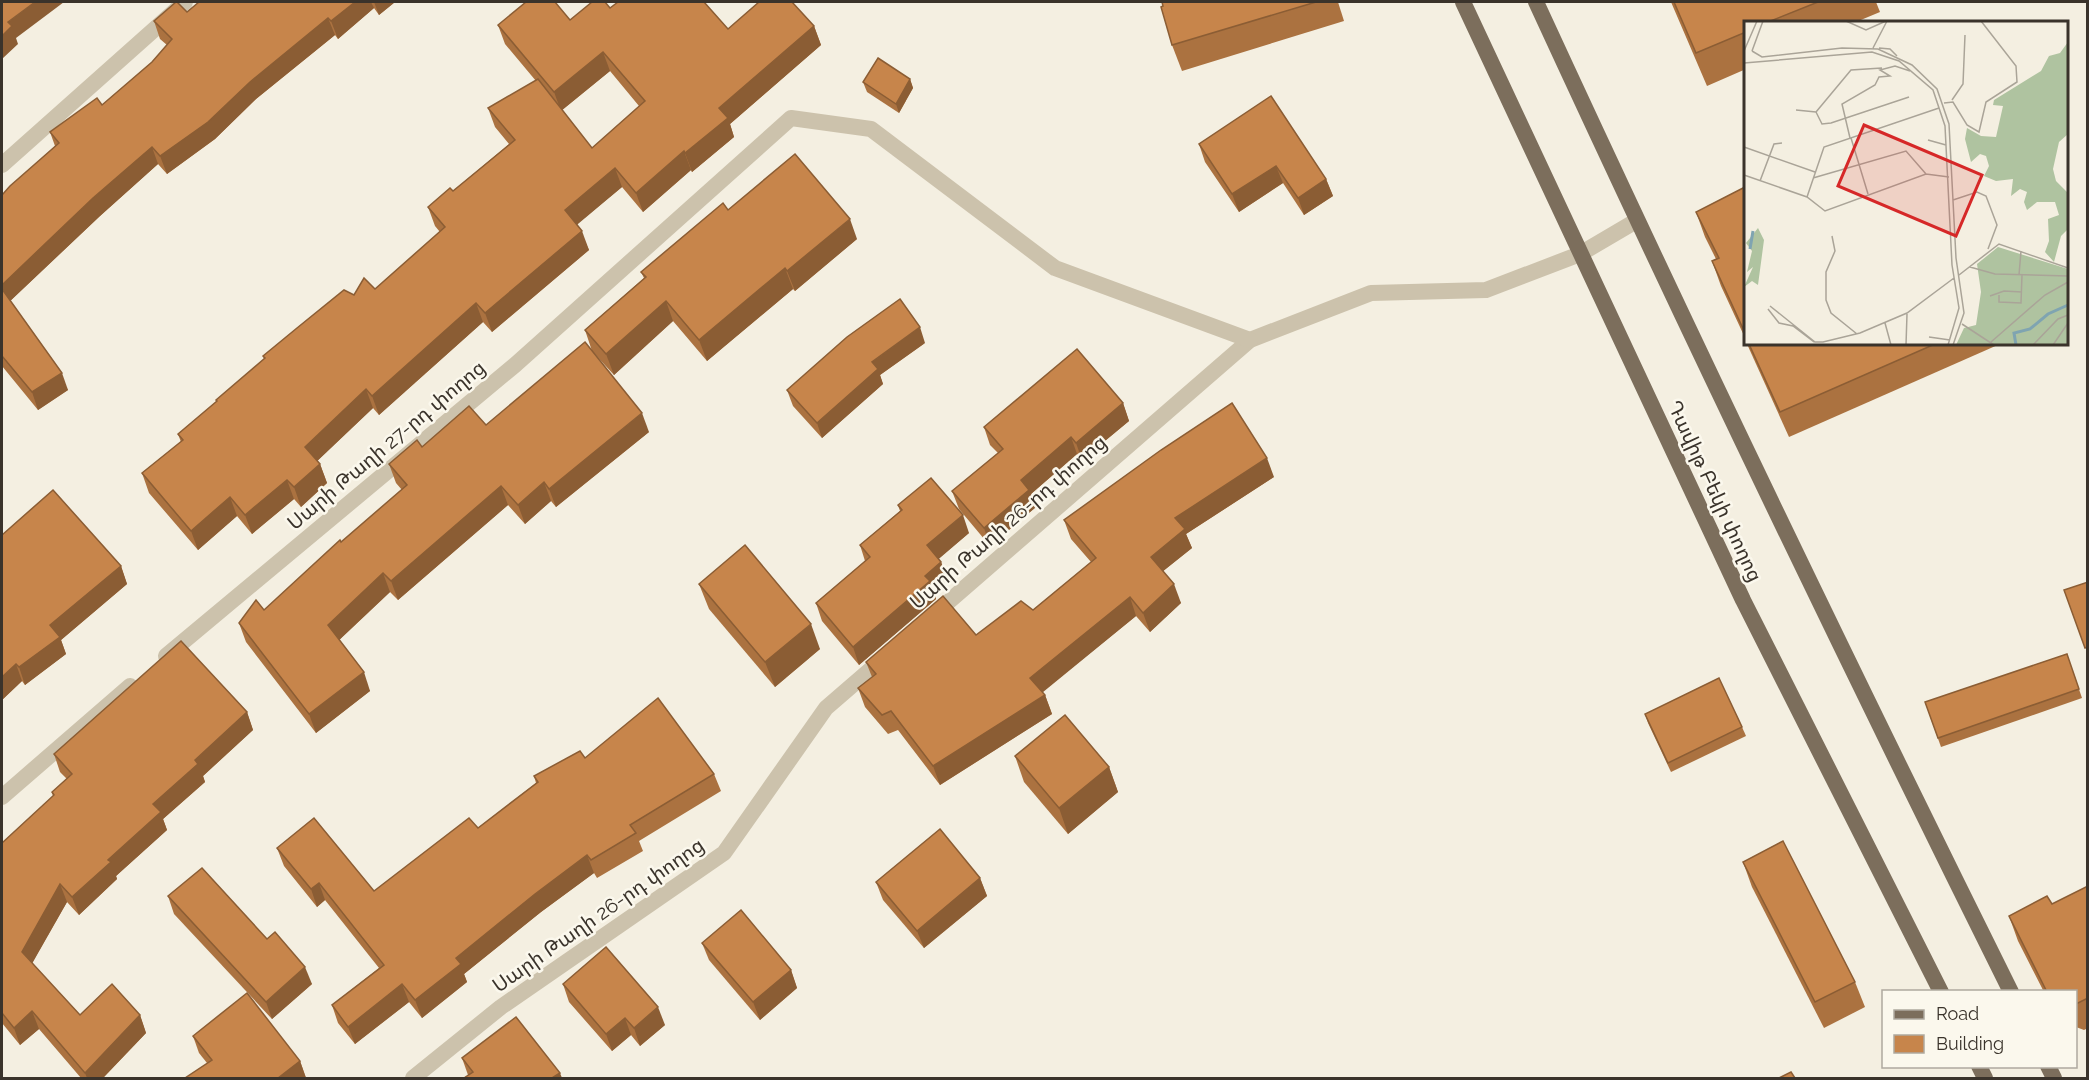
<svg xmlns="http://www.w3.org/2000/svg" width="2089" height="1080" viewBox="0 0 2089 1080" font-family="Raleway,'Noto Sans Armenian',sans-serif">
<rect width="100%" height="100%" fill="#f4efe1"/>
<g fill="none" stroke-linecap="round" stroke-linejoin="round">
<g stroke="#ccc2ac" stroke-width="16">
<path d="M2 165 185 2"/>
<path d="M931 617 1250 340 1371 293 1486 290 1580 254 1636 221"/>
<path d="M166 656 515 365 791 118 871 129 1055 268 1250 340"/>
<path d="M2 797 130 686"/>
<path d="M413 1078 501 1007 724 853 826 708 885 657"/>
</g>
<g stroke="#7c6e5c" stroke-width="16">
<path d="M1463 2 1743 600 1941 992"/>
<path d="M1536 2C1689 334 1848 664 2011 992"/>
<path d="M1979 1066 1985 1078"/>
<path d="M2048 1066 2054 1078"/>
</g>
</g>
<g fill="#ab7240" fill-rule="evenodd">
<path d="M199 2H395L379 15 374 8 338 39 335 35 256 99 215 139 167 174 158 164 100 216 10 301 68 390 38 410 2 366V195L55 146 50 132 102 105 152 62 167 45 160 39 154 21 187 12Z"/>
<path d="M1162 2H1338L1344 21 1182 71 1172 45Z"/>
<path d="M1671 2H1876L1880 12 1856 22H1746V69L1707 86Z"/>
<path d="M610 8 728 29 814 26 821 45 730 124 734 137 692 172 691 170 643 212 622 187 577 224 589 250 492 332 483 322 379 415 373 408 317 461 320 464 327 483 301 507 294 499 252 534 237 516 198 550 149 493 142 473 181 442 178 434 216 402 264 359 263 356 354 295 375 289 440 232 435 226 428 207 453 191 509 144 495 127 488 108 536 81 505 44 498 25 570 20ZM610 71 639 106 592 148 562 110Z"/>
<path d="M910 79 913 88 899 113 867 92 863 82Z"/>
<path d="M1199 144 1326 179 1333 196 1304 215 1283 183 1239 212 1205 162Z"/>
<path d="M1745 187 1746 340 1721 286 1712 261 1716 259 1705 237 1696 212Z"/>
<path d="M728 210 857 239 795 291 793 289 707 361 673 321 614 375 592 351 585 330 644 278 641 272Z"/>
<path d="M925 343 880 375 883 384 822 438 793 406 787 390Z"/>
<path d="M1747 344H2000L1789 437Z"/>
<path d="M1123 403 1129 421 1082 460 1077 454 1031 494 1036 507 990 546 959 509 952 491 998 453 990 445 984 427Z"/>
<path d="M486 425 649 432 556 507 551 501 525 524 508 505 398 600 390 592 339 640 370 691 316 733 246 642 239 623 264 610 402 490 396 483 389 464 422 447Z"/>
<path d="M1274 477 1186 534 1192 548 1163 571 1181 603 1150 632 1136 616 1042 692 1045 695 1052 714 940 785 898 730 888 734 865 707 858 688 872 677 866 662 976 635 1033 610 1091 562 1071 539 1064 520Z"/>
<path d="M898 505 969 533 938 559 941 562 948 580 934 592 936 599 859 665 822 621 816 603 865 561 860 545 900 511Z"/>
<path d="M2 535 121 566 127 584 61 640 66 654 25 685 22 681 2 700Z"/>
<path d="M699 584 820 649 775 687 709 609Z"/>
<path d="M2067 654 2082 698 1941 747 1925 702Z"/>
<path d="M247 712 253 730 203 776 205 782 163 819 167 830 116 876 117 879 79 915 67 902 32 963 80 1015H140L146 1033 103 1078H81L39 1029 20 1045 2 1023V843L53 796 52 792 67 779 60 772 54 754Z"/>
<path d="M1645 714 1742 727 1746 736 1671 772 1648 723Z"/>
<path d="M1015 756 1109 767 1118 792 1068 834 1024 782Z"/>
<path d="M585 758 714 774 721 791 639 841 643 851 597 878 594 873 541 912 464 974 467 982 422 1018 409 1002 355 1044 338 1023 332 1005 379 968 325 900 317 907 284 866 277 848 374 891 478 828 536 783 534 776Z"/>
<path d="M1743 862 1855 982 1865 1007 1824 1028 1752 887Z"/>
<path d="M980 878 987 896 924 948 883 900 876 882Z"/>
<path d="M2088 886V1028L2084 1030 2076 1027V992H2044L2018 941 2009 916 2052 904Z"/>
<path d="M168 896 267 939 312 984 272 1019 174 914Z"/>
<path d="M702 943 791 970 797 988 760 1020 709 960Z"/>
<path d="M563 984 665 1025 640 1046 631 1035 612 1051 569 1002Z"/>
<path d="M193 1036 300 1061 306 1078 207 1063 199 1053Z"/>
<path d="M462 1058 562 1078 468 1075Z"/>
</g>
<g fill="#8b5d34">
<path d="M35 2H64L16 38 18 44 2 59V36L8 22Z"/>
<path d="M355 2H371L374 8 338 39 331 21Z"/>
<path d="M374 2H395L379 15Z"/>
<path d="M328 18 335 35 256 99 215 139 167 174 160 156Z"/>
<path d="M814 26 821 45 730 124 734 137 692 172 685 153 719 108Z"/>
<path d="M603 52 610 71 561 111 554 92Z"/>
<path d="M910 79 913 88 899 113 896 104Z"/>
<path d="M152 147 158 164 100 216 6 305 2 291V285L93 198Z"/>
<path d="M684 151 691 170 643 212 636 193Z"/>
<path d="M1276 166 1283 183 1239 212 1232 194Z"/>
<path d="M615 168 622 187 572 229 565 210Z"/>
<path d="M1326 179 1333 196 1304 215 1298 198Z"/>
<path d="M850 219 857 239 795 291 787 271Z"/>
<path d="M582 231 589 250 492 332 485 313Z"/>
<path d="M785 268 793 289 707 361 699 340Z"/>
<path d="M666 301 673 321 614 375 606 354Z"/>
<path d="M476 303 483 322 379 415 372 396Z"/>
<path d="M920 327 925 343 880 375 883 384 822 438 817 423 872 362Z"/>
<path d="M62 373 68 390 38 410 32 392Z"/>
<path d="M366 389 373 408 312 466 305 447Z"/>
<path d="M1123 403 1129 421 1082 460 1076 443Z"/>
<path d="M642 413 649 432 556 507 549 489Z"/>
<path d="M1071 437 1077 454 1031 494 1036 507 990 546 984 528 1021 480Z"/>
<path d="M1267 458 1274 477 1186 534 1192 548 1157 576 1151 557 1175 518Z"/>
<path d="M320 464 327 483 301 507 294 487Z"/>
<path d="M287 480 294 499 252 534 245 515Z"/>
<path d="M544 482 551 501 525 524 518 505Z"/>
<path d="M501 486 508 505 398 600 391 581Z"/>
<path d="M230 497 237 516 198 550 191 531Z"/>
<path d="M963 515 969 533 934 563 927 545Z"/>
<path d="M941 562 948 580 934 592 936 599 859 665 853 647 925 576Z"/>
<path d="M121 566 127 584 61 640 66 654 25 685 19 667 50 625Z"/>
<path d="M383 573 390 592 335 644 328 625Z"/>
<path d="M1174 584 1181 603 1150 632 1143 613Z"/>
<path d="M1130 597 1136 616 1037 697 1030 678Z"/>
<path d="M811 624 820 649 775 687 765 662Z"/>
<path d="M16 664 22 681 2 700V677Z"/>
<path d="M364 672 370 691 316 733 309 714Z"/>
<path d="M1045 695 1052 714 940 785 933 766Z"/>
<path d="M247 712 253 730 203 776 205 782 163 819 167 830 116 876 117 879 79 915 72 897 108 860 153 804 195 760Z"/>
<path d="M1109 767 1118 792 1068 834 1059 808Z"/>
<path d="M587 855 594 873 541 912 464 974 467 982 422 1018 415 1000 456 958 535 894Z"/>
<path d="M980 878 987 896 924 948 917 931Z"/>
<path d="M319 883 325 900 317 907 311 889Z"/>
<path d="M60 884 67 902 29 969 22 952Z"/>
<path d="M305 967 312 984 272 1019 266 1002Z"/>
<path d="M791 970 797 988 760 1020 753 1002Z"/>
<path d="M402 984 409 1002 355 1044 348 1027Z"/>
<path d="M658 1007 665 1025 640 1046 634 1028Z"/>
<path d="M32 1011 39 1029 20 1045 14 1028Z"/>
<path d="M140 1015 146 1033 103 1078H87L85 1073Z"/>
<path d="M625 1018 631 1035 612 1051 606 1034Z"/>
<path d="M300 1061 306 1078H278Z"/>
<path d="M560 1073 562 1078H552Z"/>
</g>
<g fill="#c7854b" stroke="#8b5d34" stroke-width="1.5">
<path d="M2 2H35L8 22 12 26 2 36Z"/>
<path d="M176 2H177L187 12 199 2H355L331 21 328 18 250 82 208 122 160 156 152 147 93 198 2 285V195L10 186 59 143 50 132 97 98 102 105 152 62 172 39 154 21Z"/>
<path d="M526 2H555L570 20 592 2H605L610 8 618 2H704L728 29 759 2H792L814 26 719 108 728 118 685 153 684 151 636 193 615 168 565 210 582 231 485 313 476 303 372 396 366 389 305 447 320 464 294 487 287 480 245 515 230 497 191 531 142 473 183 440 178 434 217 401 216 400 265 358 263 356 297 328 344 290 354 295 364 278 375 289 445 227 428 207 450 188 453 191 515 140 488 108 538 79 592 148 645 101 603 52 554 92 498 25Z"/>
<path d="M1162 2H1316L1172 45 1161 7 1163 6Z"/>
<path d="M1674 2H1818L1768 22H1746V32L1696 53Z"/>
<path d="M878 58 910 79 896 104 863 82Z"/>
<path d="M1271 96 1326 179 1298 198 1276 166 1232 194 1199 144Z"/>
<path d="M795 154 850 219 787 271 785 268 699 340 666 301 606 354 585 330 646 277 641 272 723 203 728 210Z"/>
<path d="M1745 187 1746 188V335L1712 261 1719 258 1696 212Z"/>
<path d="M2 289 62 373 32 392 2 356Z"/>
<path d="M900 299 920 327 872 362 878 369 817 423 787 390 847 337Z"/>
<path d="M585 342 642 413 549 489 544 482 518 505 501 486 391 581 383 573 328 625 364 672 309 714 239 623 256 600 264 610 340 540 341 542 407 485 389 464 417 440 422 447 469 406 486 425Z"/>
<path d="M1749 344H1935L1780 412Z"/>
<path d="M1077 349 1123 403 1076 443 1071 437 1021 480 1029 490 984 528 952 491 1003 449 984 427Z"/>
<path d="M1232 403 1267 458 1175 518 1185 529 1151 557 1174 584 1143 613 1130 597 1030 678 1045 695 933 766 891 711 882 715 858 688 876 674 866 662 943 596 976 635 1021 601 1033 610 1096 558 1064 520 1161 450Z"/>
<path d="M931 478 963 515 927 545 941 562 925 576 930 581 853 647 816 603 870 557 860 545 902 510 898 505Z"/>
<path d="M53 490 121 566 50 625 60 637 19 667 16 664 2 677V535Z"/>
<path d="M745 545 811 624 765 662 699 584Z"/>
<path d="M2088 582V647L2085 648 2064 590Z"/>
<path d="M181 641 247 712 195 760 198 764 153 804 161 812 108 860 111 862 72 897 60 884 22 952 80 1015 112 984 140 1015 85 1073 32 1011 14 1028 2 1013V843L54 795 52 792 72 774 54 754Z"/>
<path d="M2067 654 2079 689 1938 738 1925 702Z"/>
<path d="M1719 678 1742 727 1668 763 1645 714Z"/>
<path d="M658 698 714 774 630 825 636 833 591 860 587 855 535 894 456 958 461 964 415 1000 402 984 348 1027 332 1005 384 965 319 883 311 889 277 848 314 818 374 891 469 818 478 828 538 782 534 776 580 751 585 758Z"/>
<path d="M1065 715 1109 767 1059 808 1015 756Z"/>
<path d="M940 829 980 878 917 931 876 882Z"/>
<path d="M1783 841 1855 982 1815 1002 1743 862Z"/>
<path d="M202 868 267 939 275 932 305 967 266 1002 168 896Z"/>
<path d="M2088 886V998L2076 1004V992H2047L2009 916 2047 896 2052 904Z"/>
<path d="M741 910 791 970 753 1002 702 943Z"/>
<path d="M606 947 658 1007 634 1028 625 1018 606 1034 563 984Z"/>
<path d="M247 993 300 1061 278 1078H185L212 1060 193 1036Z"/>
<path d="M516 1017 560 1073 552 1078H464L473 1072 462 1058Z"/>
<path d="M1791 1072 1795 1078H1779Z"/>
</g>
<g text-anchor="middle" stroke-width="5" stroke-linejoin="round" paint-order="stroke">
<g font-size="20" fill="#3a332b" stroke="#fbf8ed">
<text transform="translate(386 445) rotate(-40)" y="7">Սարի Թաղի 27-րդ փողոց</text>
<text transform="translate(1715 491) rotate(65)" y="7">Դավիթ Բեկի փողոց</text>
<text transform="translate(1008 522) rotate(-41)" y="7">Սարի Թաղի 26-րդ փողոց</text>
<text transform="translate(598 915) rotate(-35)" y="7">Սարի Թաղի 26-րդ փողոց</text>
</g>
</g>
<g transform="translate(1744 21)">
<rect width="324" height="324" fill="#f4efe1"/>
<path d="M324 21V113L315 121 309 148 312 160 324 172V208L317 215 310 241 301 231 305 220 304 198 315 194 311 181H293L283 189 280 181 283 171 276 168 267 175 269 158 252 160 240 155 245 145 242 135 236 133 227 141 221 118 223 107 237 115 252 116 259 85 249 84 250 79 297 50 305 35 316 32ZM14 207 20 219 14 264 8 260 0 266 9 246 3 251 8 230 2 222ZM254 226 324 248V324H212L220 307 232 304 237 271 233 243Z" fill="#afc3a0"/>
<path fill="none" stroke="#7fa4b1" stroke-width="3" d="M6 228 9 210M272 324 270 312 286 308 304 293 324 284"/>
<path fill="none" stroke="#aaa498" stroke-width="1.5" d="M102 0 122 9 142 0M129 27 143 0M135 27 146 28 153 35M0 30 13 0M8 30 18 36 98 27 134 28 168 44 193 68 205 103 212 237 220 292 209 324M8 30 19 0M0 42 128 31 155 40 189 69 201 105 208 244 215 287 204 324M208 79 219 63 221 14M200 82 209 81 223 104 235 111 242 81 273 61 272 45 237 0M52 89 72 91M72 91 78 103 87 102 165 76M72 91 107 49 138 47M106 117 98 83 131 64 135 56 146 55 136 49 151 45 166 50M107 117 124 173M184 119 202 124M0 126 71 151M0 154 63 176 81 190 182 153 205 156M69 157 162 130 182 153M16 160 30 123 38 122M63 176 80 126 195 87M209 179 233 171 242 175 253 204 244 228M88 215 91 230 82 251V279L87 292 113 313M226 246 251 253 324 255M215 254 255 223 324 247M275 254 277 230M255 274V281L277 282 278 254M246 275 260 270 278 271M26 285 71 321H79L116 312 163 292 210 257M24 288 35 302 49 305 70 321M141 302 147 324M218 303 250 324M185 316 206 319M247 321 301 274 324 261M162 324 163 293M289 324 314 298 324 294M309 324 324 302"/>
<path fill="#d62828" fill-opacity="0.15" stroke="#d62828" stroke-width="3" d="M120 104 238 154 212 215 94 165Z"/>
<rect width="324" height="324" fill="none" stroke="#3a332b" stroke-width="3"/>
</g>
<rect width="2089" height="1080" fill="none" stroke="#3a332b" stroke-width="6"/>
<rect x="1882" y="990" width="195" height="78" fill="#fbf8ed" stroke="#aea99f" stroke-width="1.5"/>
<rect x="1894" y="1010" width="30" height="9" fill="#7c6e5c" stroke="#aea99f" stroke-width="1.5"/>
<text x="1936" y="1020" font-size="18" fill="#3a332b">Road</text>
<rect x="1894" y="1035" width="30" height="18" fill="#c7854b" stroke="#aea99f" stroke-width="1.5"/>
<text x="1936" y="1050" font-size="18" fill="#3a332b">Building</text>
</svg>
